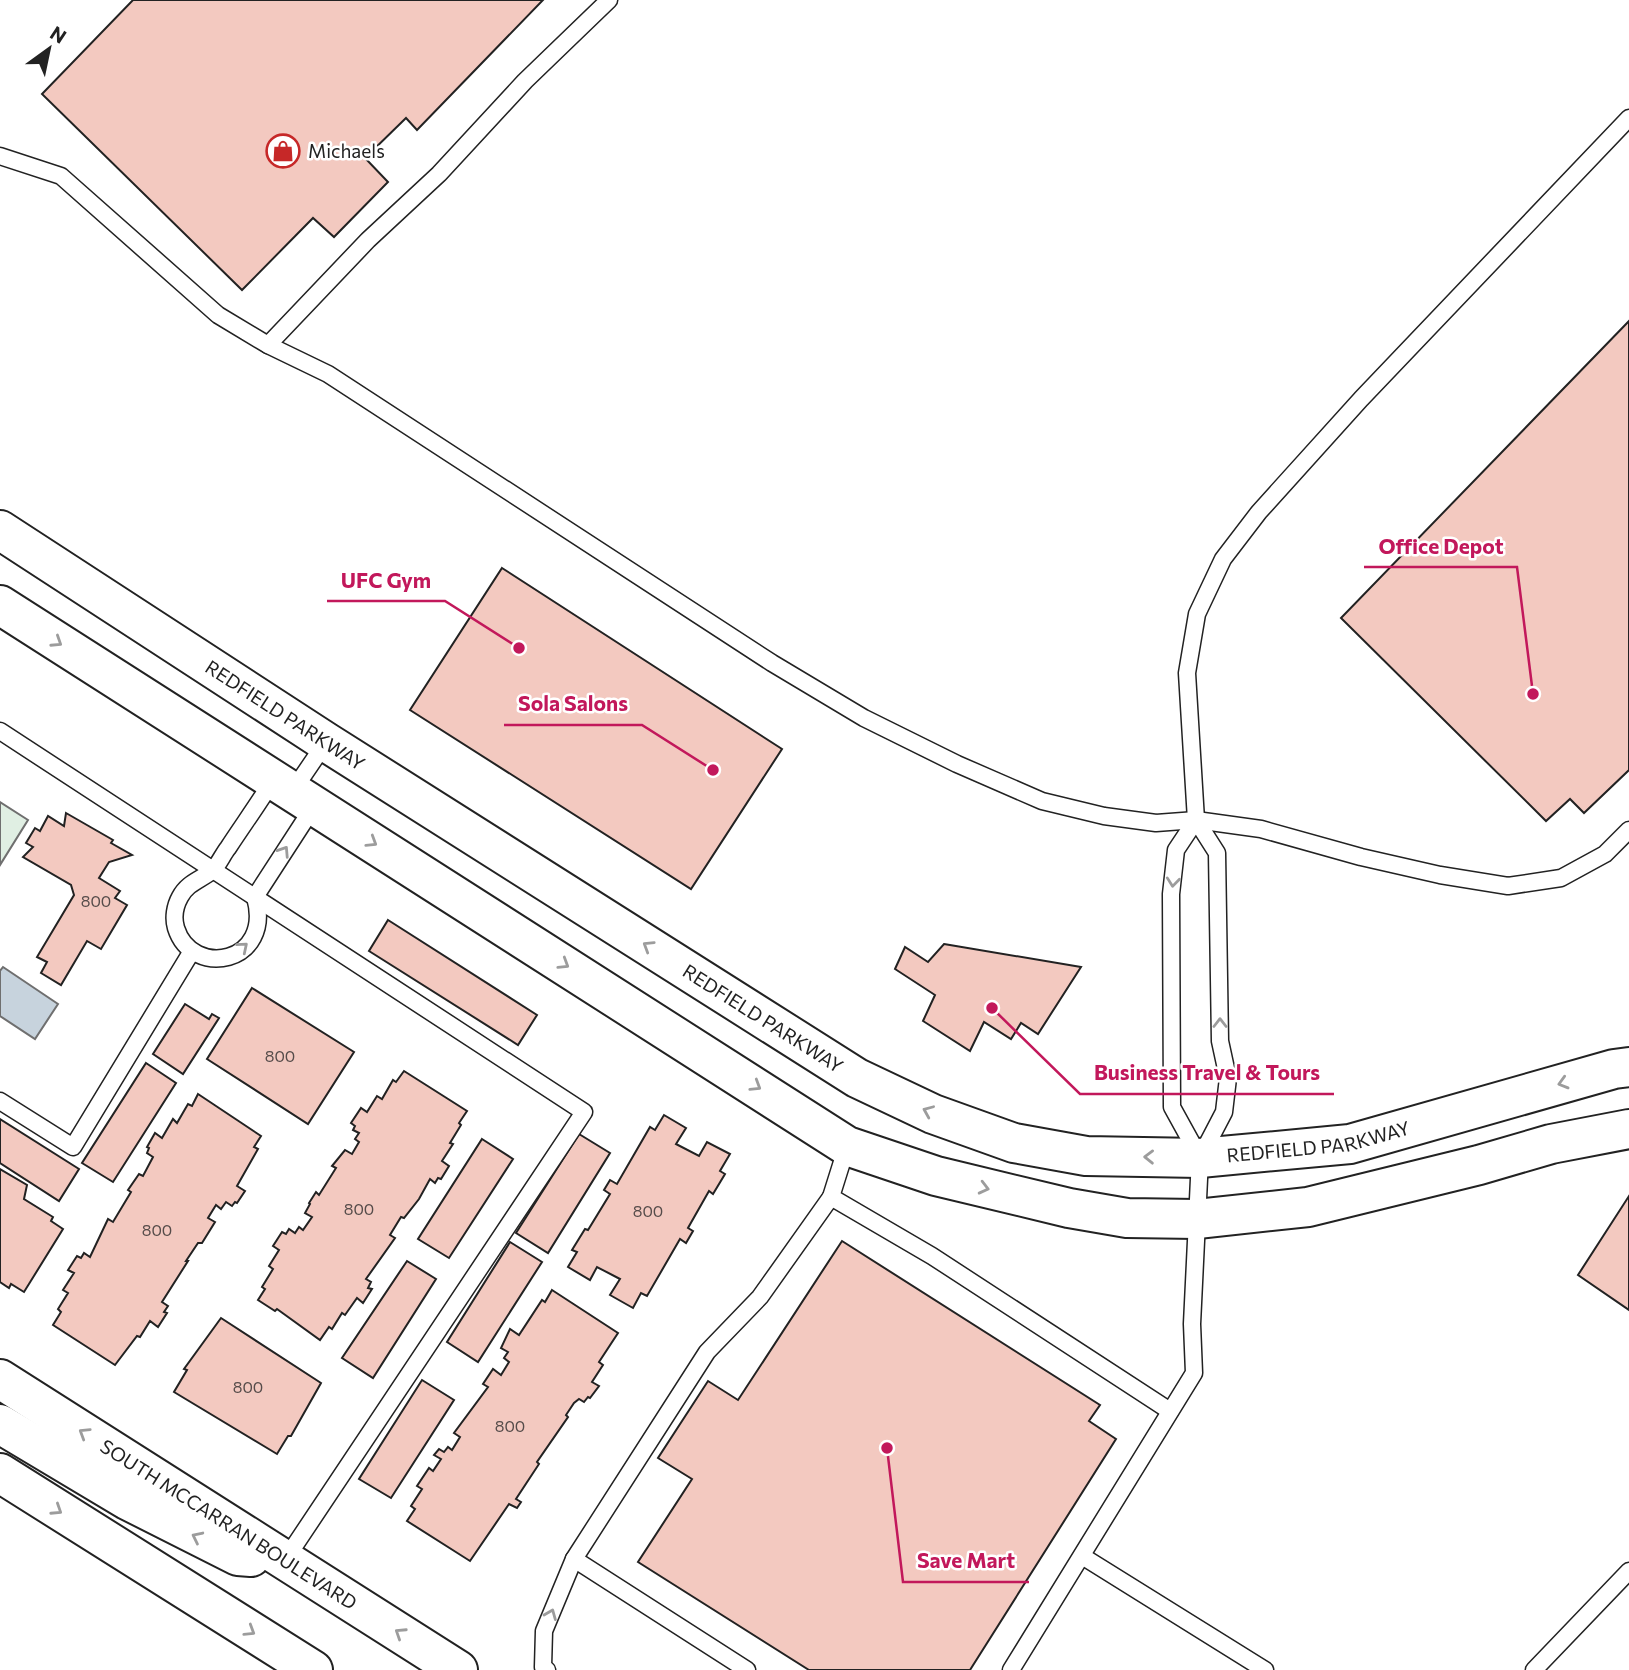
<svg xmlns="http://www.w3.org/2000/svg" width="1629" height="1670" viewBox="0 0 1629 1670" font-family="Commissioner,sans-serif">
<rect width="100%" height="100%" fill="#fff"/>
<path fill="#e0efe3" stroke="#6f6f6f" stroke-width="2" d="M0 802 28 820 0 865Z"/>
<path fill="#c7d3dd" stroke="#6f6f6f" stroke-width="2" d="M3 967 58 1004 35 1039 0 1016V971Z"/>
<g fill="#f3c9c0" stroke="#222" stroke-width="2">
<path d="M133 0H543L417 130 406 118 365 158 388 182 334 237 313 218 242 290 42 94Z"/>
<path d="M1629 321V770L1584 813 1570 799 1546 821 1341 618Z"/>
<path d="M502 568 782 749 691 889 410 710Z"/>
<path d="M66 813 113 840 111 843 132 855 109 862 99 878 120 891 115 898 127 905 101 949 87 941 61 985 41 973 47 962 37 957 74 895 71 885 23 857 33 847 26 843 35 828 40 831 48 816 64 826Z"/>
<path d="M388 920 537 1015 518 1045 369 951Z"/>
<path d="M944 944 1081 967 1038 1034 1021 1023 1011 1039 984 1022 970 1051 923 1021 935 995 895 969 905 947 928 962Z"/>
<path d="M252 988 354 1052 308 1124 207 1059Z"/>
<path d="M185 1004 209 1019 212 1014 219 1018 183 1074 153 1054Z"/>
<path d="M146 1063 176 1083 113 1182 82 1163Z"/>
<path d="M404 1071 467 1111 459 1123 461 1125 450 1143 453 1144 442 1161 449 1166 441 1179 438 1178 435 1183 430 1179 419 1199 404 1218 401 1217 390 1235 395 1238 366 1279 371 1282 368 1288 372 1289 363 1303 357 1298 345 1315 342 1313 332 1329 329 1327 320 1340 277 1309 275 1311 258 1300 265 1289 262 1287 273 1269 269 1266 279 1250 273 1246 282 1232 286 1234 289 1229 295 1233 299 1227 303 1230 312 1217 305 1213 310 1204 309 1203 316 1192 319 1195 336 1168 332 1166 345 1150 352 1154 359 1142 355 1139 359 1133 353 1130 355 1126 351 1123 361 1108 367 1112 377 1096 382 1099 393 1080 396 1082Z"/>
<path d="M198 1094 261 1136 254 1147 258 1149 237 1186 245 1191 237 1203 235 1202 232 1206 226 1202 221 1209 216 1205 208 1218 215 1222 202 1243H198L186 1261H188L162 1302 168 1306 164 1312 167 1313 158 1327 150 1321 140 1337 137 1336 115 1365 53 1325 61 1312 58 1309 68 1293 63 1290 74 1273 68 1270 77 1256 81 1258 84 1253 90 1257 108 1219 113 1222 131 1192 128 1190 139 1174 143 1176 153 1157 147 1153 149 1148 147 1147 155 1133 162 1138 173 1119 177 1123 188 1104 192 1106Z"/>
<path d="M664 1115 686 1128 676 1144 699 1156 707 1142 730 1154 720 1171 725 1174 713 1194 709 1191 688 1228 693 1231 686 1243 680 1239 647 1296 641 1293 633 1308 610 1295 620 1279 597 1267 590 1280 568 1267 577 1252 572 1250 585 1229 588 1230 610 1194 604 1190 610 1180 617 1184 650 1127 655 1130Z"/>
<path d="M0 1119 79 1169 59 1201 0 1163Z"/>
<path d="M579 1134 610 1153 548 1253 516 1233Z"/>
<path d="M482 1139 513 1159 449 1258 418 1239Z"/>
<path d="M0 1169 27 1185 24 1199 53 1217 51 1221 63 1229 24 1292 11 1284 9 1288 0 1282Z"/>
<path d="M1629 1196V1310L1578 1275Z"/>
<path d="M842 1241 1100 1405 1089 1421 1116 1439 970 1670H809L638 1562 692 1479 658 1458 708 1381 738 1400Z"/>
<path d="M510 1242 542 1262 478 1362 447 1342Z"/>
<path d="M407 1261 436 1279 373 1378 342 1358Z"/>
<path d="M552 1290 618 1333 599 1362 603 1365 592 1382 599 1386 590 1398 588 1397 584 1402 579 1399 574 1403 566 1415 568 1417 537 1462 539 1464 516 1499 521 1502 517 1508 509 1504 470 1561 407 1521 415 1509 411 1506 422 1489 417 1486 429 1468 433 1471 441 1459 434 1455 439 1449 444 1452 448 1447 452 1450 460 1437 454 1433 488 1387 483 1384 493 1369 501 1375 509 1362 504 1358 508 1352 501 1348 510 1329 519 1335 542 1300 545 1302Z"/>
<path d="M221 1318 321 1383 291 1436H288L277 1454 174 1392 187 1370 184 1369Z"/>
<path d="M422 1380 454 1400 391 1498 359 1479Z"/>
</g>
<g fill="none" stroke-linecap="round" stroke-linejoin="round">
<defs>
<g id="lane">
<path d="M0 156 61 176 218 315 268 345 368 240 439 174 525 81 609 0"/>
<path d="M268 345 328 374 772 663 864 718 957 764 1042 801 1104 816 1156 823 1196 820 1261 829 1361 857 1440 875 1508 886 1561 878 1605 854 1629 830"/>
<path d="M0 731 584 1112 285 1560"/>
<path d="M273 780C259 803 243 825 228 848 223 854 219 864 213 870 201 880 188 882 180 897 175 906 173 918 176 928 192 979 274 964 255 897L314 806"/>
<path d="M292 792 326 742"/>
<path d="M1196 820 1176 850 1171 894 1172 1107 1199 1156"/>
<path d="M0 1101 73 1147 192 951"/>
<path d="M847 1146 831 1197 932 1256 1170 1411"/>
<path d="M1082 1556 1265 1670"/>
<path d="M574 1559 747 1670"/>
<path d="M547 1670 543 1667 544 1631 574 1559 707 1352 760 1297 831 1197"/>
<path d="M1011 1670 1194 1373 1192 1324 1200 1158 1224 1112 1228 1078 1220 1041 1217 853 1196 820 1187 673 1197 614 1223 559 1259 512 1361 399 1629 118"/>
<path d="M1534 1670 1629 1571"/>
</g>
<g id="secondary">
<path id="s1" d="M0 530 326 742 857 1078 933 1114 1014 1143 1086 1156 1200 1158 1350 1144 1614 1069 1629 1067"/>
<path d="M0 605 847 1146 936 1176 1069 1208 1127 1218 1197 1219 1308 1207 1479 1165 1551 1144 1629 1129"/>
</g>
<g id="primary">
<path id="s2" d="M0 1379 458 1670"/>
<path d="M0 1424 127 1500 238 1556 251 1557"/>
<path d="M0 1473 313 1670"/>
</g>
</defs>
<use href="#lane" stroke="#222" stroke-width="19"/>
<use href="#secondary" stroke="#222" stroke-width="42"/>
<use href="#primary" stroke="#222" stroke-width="42"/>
<use href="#lane" stroke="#fff" stroke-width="16"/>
<use href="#secondary" stroke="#fff" stroke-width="38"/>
<use href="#primary" stroke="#fff" stroke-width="38"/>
</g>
<defs><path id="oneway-chevron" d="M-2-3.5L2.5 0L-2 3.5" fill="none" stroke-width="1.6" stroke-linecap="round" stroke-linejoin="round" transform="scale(1.75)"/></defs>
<g stroke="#9c9c9c">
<use href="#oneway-chevron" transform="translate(57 642) rotate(33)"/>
<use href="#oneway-chevron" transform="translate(372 842) rotate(32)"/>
<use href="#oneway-chevron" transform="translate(284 851) rotate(-57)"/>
<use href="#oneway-chevron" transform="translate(1173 882) rotate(96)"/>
<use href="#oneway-chevron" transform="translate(648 946) rotate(-148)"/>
<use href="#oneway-chevron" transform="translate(243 947) rotate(-40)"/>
<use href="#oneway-chevron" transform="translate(564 964) rotate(32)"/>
<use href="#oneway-chevron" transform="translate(1220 1023) rotate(-90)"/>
<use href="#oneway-chevron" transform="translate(1563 1083) rotate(164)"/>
<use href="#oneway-chevron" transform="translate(756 1086) rotate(32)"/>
<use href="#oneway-chevron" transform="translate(928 1111) rotate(-157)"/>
<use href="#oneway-chevron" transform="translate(1149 1157) rotate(-179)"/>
<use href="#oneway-chevron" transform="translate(984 1188) rotate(14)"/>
<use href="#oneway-chevron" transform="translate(84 1433) rotate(-148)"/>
<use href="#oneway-chevron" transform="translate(57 1510) rotate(33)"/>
<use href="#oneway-chevron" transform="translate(197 1537) rotate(-154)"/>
<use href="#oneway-chevron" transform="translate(551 1614) rotate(-68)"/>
<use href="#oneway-chevron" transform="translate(250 1631) rotate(32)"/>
<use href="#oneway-chevron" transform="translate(400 1633) rotate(-147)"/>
</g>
<defs>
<symbol id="shop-ring" viewBox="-11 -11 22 22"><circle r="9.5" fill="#fff" stroke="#c62828" stroke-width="1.5"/><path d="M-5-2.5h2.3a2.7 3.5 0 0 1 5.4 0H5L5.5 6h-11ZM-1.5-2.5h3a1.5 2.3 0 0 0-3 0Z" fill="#c62828"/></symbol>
</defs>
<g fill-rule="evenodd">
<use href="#shop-ring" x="264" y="132" width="38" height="38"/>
</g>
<g text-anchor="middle" stroke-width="5" stroke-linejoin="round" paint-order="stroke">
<g font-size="16" fill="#564c4a">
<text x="96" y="907">800</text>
<text x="280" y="1062">800</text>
<text x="359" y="1215">800</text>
<text x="648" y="1217">800</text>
<text x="157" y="1236">800</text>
<text x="248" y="1393">800</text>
<text x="510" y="1432">800</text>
</g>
<g font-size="19" fill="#222" stroke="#fff" text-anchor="start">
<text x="308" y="158">Michaels</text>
</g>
<g font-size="19" fill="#222" stroke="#fff">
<text dy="7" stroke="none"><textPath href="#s1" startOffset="340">REDFIELD PARKWAY</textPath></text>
<text dy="7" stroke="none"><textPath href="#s1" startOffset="906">REDFIELD PARKWAY</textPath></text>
<text dy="7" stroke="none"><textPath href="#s1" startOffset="1494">REDFIELD PARKWAY</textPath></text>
<text dy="7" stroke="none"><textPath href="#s2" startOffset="271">SOUTH MCCARRAN BOULEVARD</textPath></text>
</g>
</g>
<path fill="none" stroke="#c2185b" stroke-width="2.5" d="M1533 694L1517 567H1364M519 648L445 601H327M713 770L642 725H504M992 1008L1080 1094H1334M887 1448L903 1582H1029"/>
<g fill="#c2185b" stroke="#fff" stroke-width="2.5">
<circle cx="1533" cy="694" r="7"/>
<circle cx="519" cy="648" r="7"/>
<circle cx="713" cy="770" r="7"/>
<circle cx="992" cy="1008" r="7"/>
<circle cx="887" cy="1448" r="7"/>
</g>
<g font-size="21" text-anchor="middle" font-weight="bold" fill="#c2185b" stroke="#fff" stroke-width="5" stroke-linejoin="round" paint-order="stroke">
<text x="1441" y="554">Office Depot</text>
<text x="386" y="588">UFC Gym</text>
<text x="573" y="711">Sola Salons</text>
<text x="1207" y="1080">Business Travel &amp; Tours</text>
<text x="966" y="1568">Save Mart</text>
</g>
<g transform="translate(49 49) rotate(33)" stroke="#ffffff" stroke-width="5" paint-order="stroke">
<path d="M0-5L12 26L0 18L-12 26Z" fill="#222222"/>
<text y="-10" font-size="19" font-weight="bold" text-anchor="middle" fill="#222222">N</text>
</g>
</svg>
